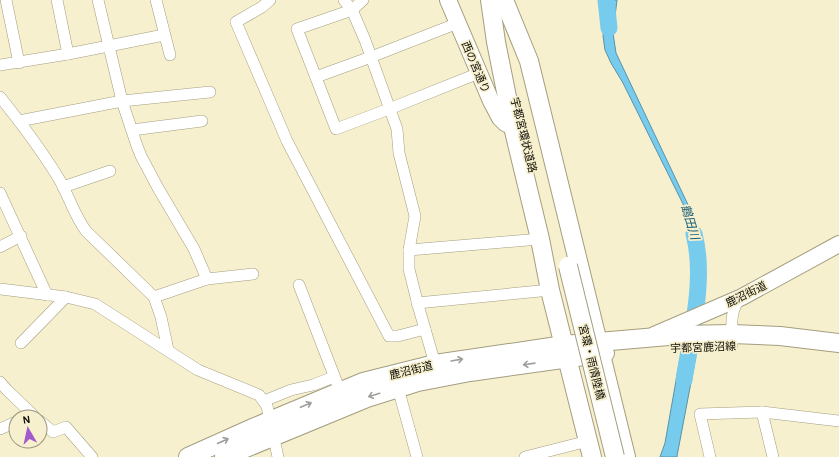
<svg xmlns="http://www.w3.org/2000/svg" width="839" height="457" viewBox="0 0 839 457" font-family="'Alegreya Sans','Noto Sans JP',sans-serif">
<rect width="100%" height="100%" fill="#f7f0cf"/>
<g fill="#7ce" stroke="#5892a8">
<path d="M607 0H617L613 33 616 53 691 211C704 246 704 269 701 307L692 310 699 278 697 248 694 233 684 206 623 83 611 63 605 50 603 36Z"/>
<path d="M696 356 677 456V457H660L665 443 680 358Z"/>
</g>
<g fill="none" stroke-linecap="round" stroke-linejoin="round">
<g stroke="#7ce" stroke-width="17">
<path d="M606 0 609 28"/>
<path d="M684 380C691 334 706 279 694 234"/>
</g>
<defs>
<g id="street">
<path d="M6 0 19 63"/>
<path d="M57 0 68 54"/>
<path d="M98 0 122 101 137 146 141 156 158 188 194 249 207 279"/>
<path d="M156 0 170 55"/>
<path d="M270 0 262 7 236 22 287 141 389 336H398L425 329"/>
<path d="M344 0 352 10 365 40 397 129 399 153 415 216 409 250V269L418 305 435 364"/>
<path d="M363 0 352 10 297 29 336 129 389 109 479 73"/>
<path d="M0 65 68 54 164 35"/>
<path d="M316 77 371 57 458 23"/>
<path d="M0 97C21 123 42 151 59 179 69 196 74 215 86 231L154 297 161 317 168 350"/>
<path d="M19 121 122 101 210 92"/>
<path d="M132 130 202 121"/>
<path d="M63 187 110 171"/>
<path d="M0 193 47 295"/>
<path d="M0 247 21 236"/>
<path d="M409 250 540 239"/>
<path d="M299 285 340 391"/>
<path d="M0 289 66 297 95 304 198 370 259 395 267 406 278 457"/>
<path d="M154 297 207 279 253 274"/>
<path d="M417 303 550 290"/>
<path d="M21 343 66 297"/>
<path d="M732 345C732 329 729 309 741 298"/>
<path d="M0 382 7 390 33 415"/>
<path d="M398 388 417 457"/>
<path d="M264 401 291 390 313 385 334 377"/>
<path d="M40 421 53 432 66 427 92 457"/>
<path d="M0 429 16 422"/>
<path d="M525 457 588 441"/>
<path d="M710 457 700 414 762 412"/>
<path d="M773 457 762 412 839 421"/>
</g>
<g id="secondary">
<path d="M448 0 491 101 500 118 505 123 513 127"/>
<path d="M654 335 742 297 839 244"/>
</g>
<g id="primary">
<path d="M490 0 496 42 513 127 540 239 550 290 592 457"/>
<path d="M504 0 529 61 626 457"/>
<path d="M188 457 255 427 363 382 435 364 564 345 680 335 732 334 780 336 839 343"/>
<path d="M224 457 367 398 418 382 470 372 605 353"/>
</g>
</defs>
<use href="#street" stroke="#a49e7f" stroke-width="12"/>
<use href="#secondary" stroke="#a49e7f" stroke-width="18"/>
<use href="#primary" stroke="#a49e7f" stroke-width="20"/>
<use href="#street" stroke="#fff" stroke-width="11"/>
<use href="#secondary" stroke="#fff" stroke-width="16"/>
<use href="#primary" stroke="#fff" stroke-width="18"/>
<defs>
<path id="primary-bridge" d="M568 266 615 457"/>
</defs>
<use href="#primary-bridge" stroke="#a49e7f" stroke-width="20" stroke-linecap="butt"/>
<use href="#primary-bridge" stroke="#fff" stroke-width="18"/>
</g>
<defs><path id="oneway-shaft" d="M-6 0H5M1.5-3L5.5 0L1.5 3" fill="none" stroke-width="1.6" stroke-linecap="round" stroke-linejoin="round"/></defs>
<g stroke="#9f9e9a">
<use href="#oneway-shaft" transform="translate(457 360) rotate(-10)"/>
<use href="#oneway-shaft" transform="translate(529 364) rotate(172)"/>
<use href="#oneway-shaft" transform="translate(374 395) rotate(163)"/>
<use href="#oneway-shaft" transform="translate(306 405) rotate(-23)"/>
<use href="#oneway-shaft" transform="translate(223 441) rotate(-24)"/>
</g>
<g text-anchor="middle" stroke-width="3.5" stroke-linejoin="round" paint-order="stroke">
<g font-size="11" fill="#0e0c03" stroke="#f7f0cf">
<text transform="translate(476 67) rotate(67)" y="4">西の宮通り</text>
<text transform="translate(524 135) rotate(76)" y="4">宇都宮環状道路</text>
<text transform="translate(746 294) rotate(-26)" y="4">鹿沼街道</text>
<text transform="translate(703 347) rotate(-2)" y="4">宇都宮鹿沼線</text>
<text transform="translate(592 362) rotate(76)" y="4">宮環・雨情陸橋</text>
<text transform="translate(411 370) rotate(-14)" y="4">鹿沼街道</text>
</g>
<g font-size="12" font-style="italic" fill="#195d74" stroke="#f7f0cf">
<text transform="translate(690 222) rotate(73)" y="4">鶴田川</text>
</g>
</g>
<g transform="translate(28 429) rotate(351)"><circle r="19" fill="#f7f0cf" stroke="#9a957d"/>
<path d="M0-3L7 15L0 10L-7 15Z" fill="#a259cc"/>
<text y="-6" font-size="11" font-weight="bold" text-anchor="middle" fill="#0e0c03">N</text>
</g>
</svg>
